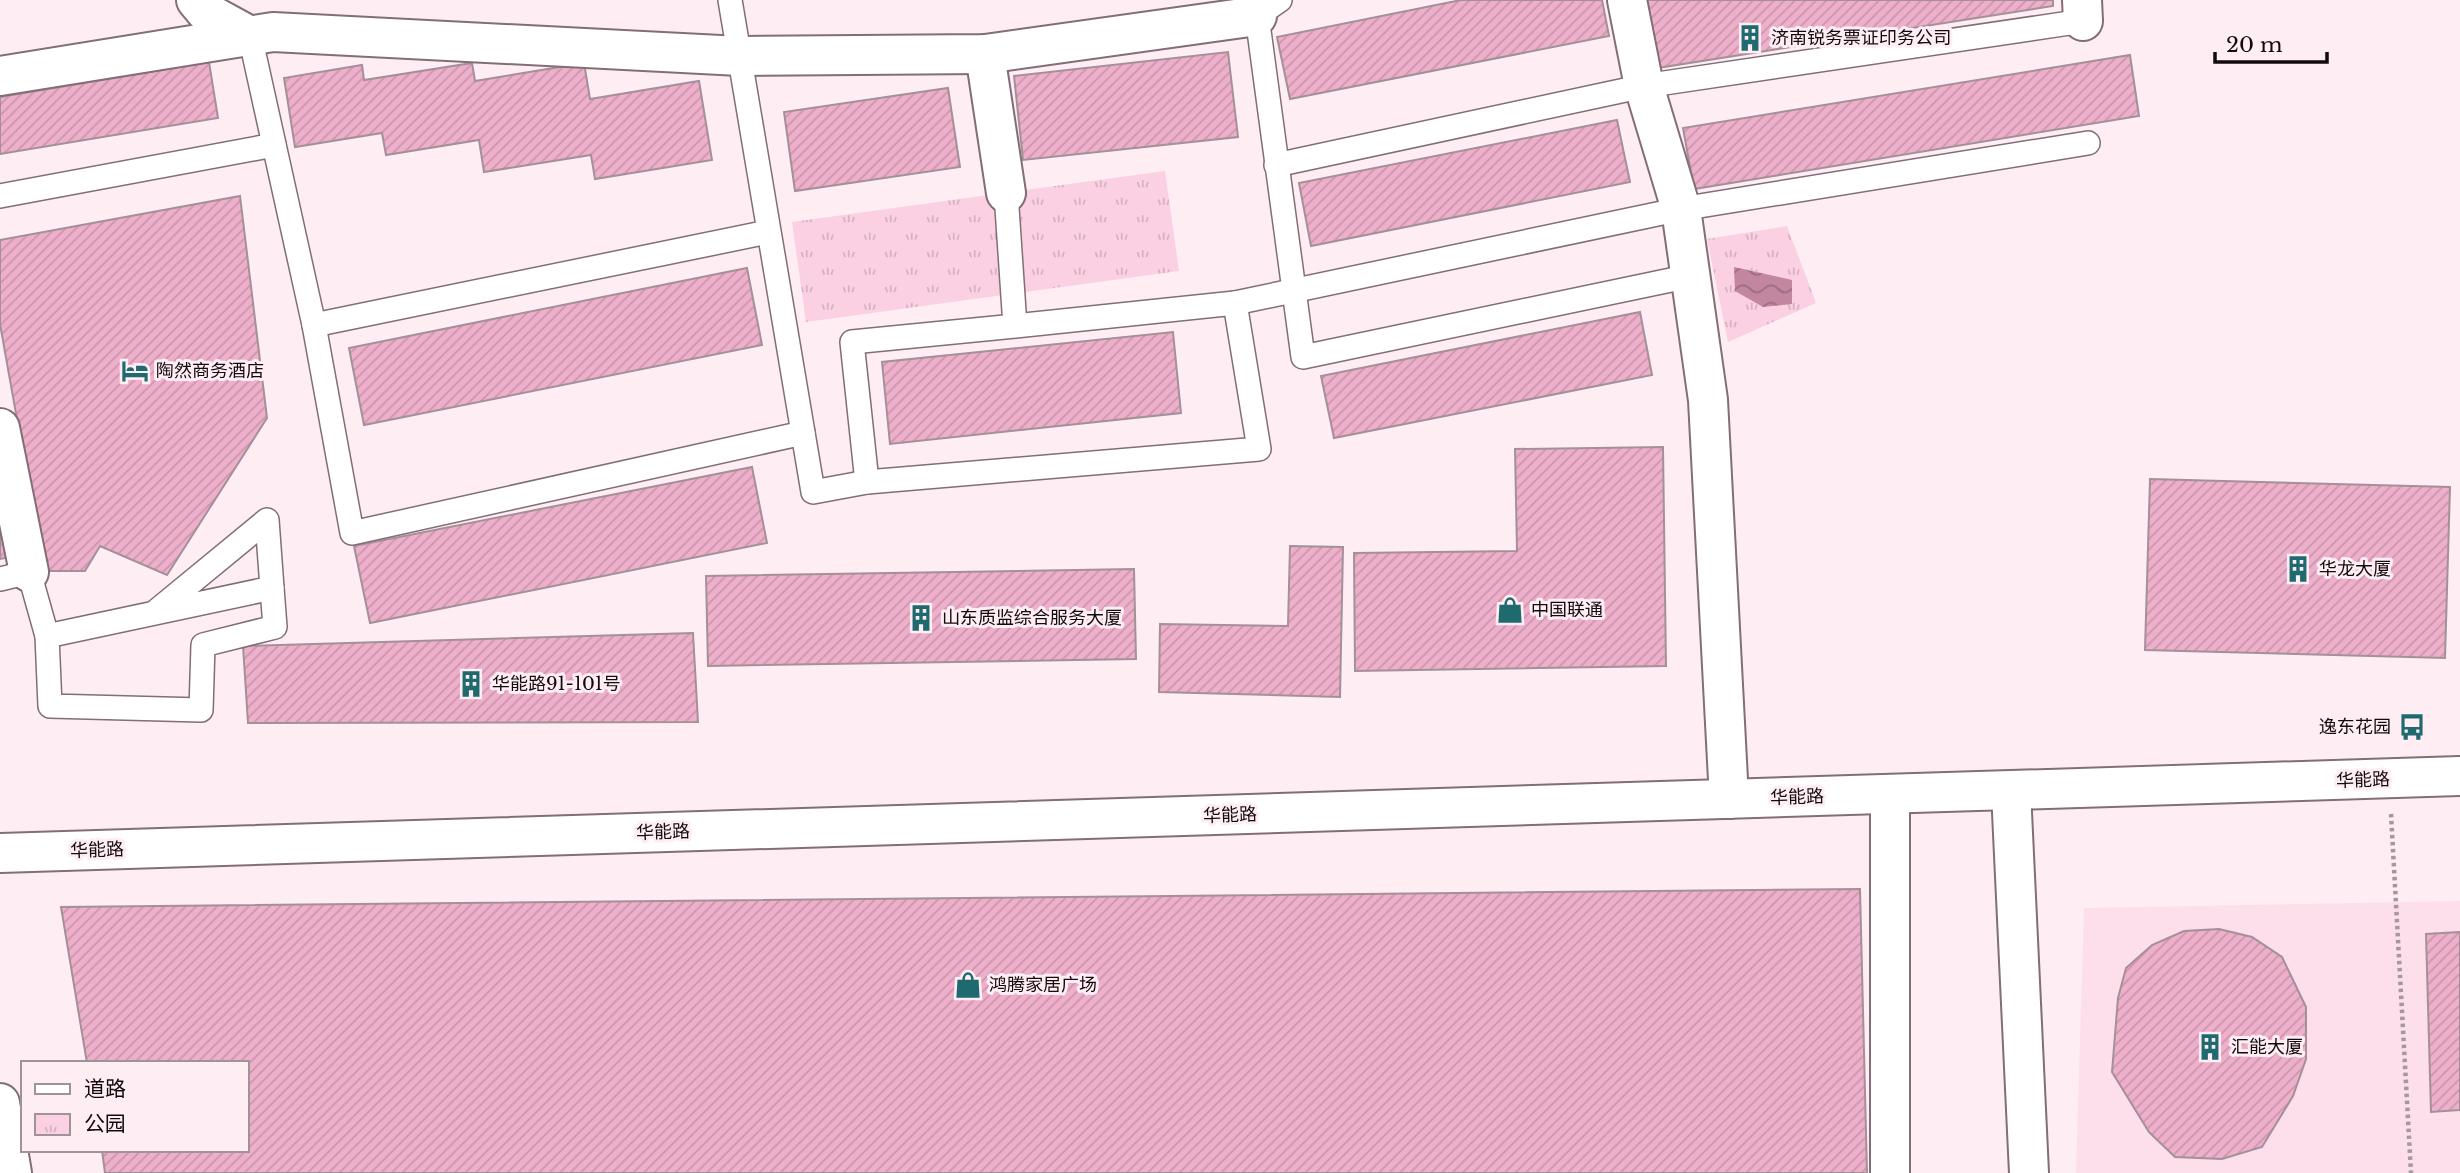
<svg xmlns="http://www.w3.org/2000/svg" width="2460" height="1173" viewBox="0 0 2460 1173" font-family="'Libre Baskerville','Noto Sans SC',serif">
<defs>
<pattern id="park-tufts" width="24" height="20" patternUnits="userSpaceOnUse" patternTransform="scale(1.75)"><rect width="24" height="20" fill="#fbd0e2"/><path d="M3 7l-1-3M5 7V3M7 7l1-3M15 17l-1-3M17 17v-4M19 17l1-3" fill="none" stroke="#d6b1c1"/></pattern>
<pattern id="water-waves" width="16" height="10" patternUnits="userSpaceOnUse" patternTransform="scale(1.75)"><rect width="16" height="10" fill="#c286a1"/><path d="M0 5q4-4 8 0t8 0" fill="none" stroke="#9c6c82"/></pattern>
<pattern id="building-hatch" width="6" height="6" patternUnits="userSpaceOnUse" patternTransform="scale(1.75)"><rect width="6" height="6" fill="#eeafcb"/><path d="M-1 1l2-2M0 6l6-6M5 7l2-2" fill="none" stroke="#cb95ad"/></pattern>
</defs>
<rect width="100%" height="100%" fill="#ffedf4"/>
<path fill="#fddfeb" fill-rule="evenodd" d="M2460 901V1173H2076L2084 908ZM2218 929 2252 937 2305 1059 2293 1096 2262 1147 2222 1159 2175 1157 2149 1132 2112 1072 2118 998 2126 968 2152 945 2184 931Z"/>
<g fill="url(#park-tufts)">
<path d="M1165 171 1179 271 806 322 792 222Z"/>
<path d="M1787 226 1816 303 1728 342 1707 239Z"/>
</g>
<path fill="url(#water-waves)" d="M1734 267 1792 280V304L1763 307 1735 291Z"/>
<g fill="url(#building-hatch)" stroke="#a49098" stroke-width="2">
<path d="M1461 0H1602L1609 36 1290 99 1277 37Z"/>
<path d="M1642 0H2053V6L1651 69Z"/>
<path d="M1228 52 1238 137 1023 160 1014 76Z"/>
<path d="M2130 55 2139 116 1694 189 1683 128Z"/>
<path d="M209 62 218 118 0 154V97Z"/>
<path d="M472 63 475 81 584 63 590 99 699 81 712 160 595 179 591 155 484 172 479 140 386 155 382 133 295 147 284 78 362 65 364 80Z"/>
<path d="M948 88 960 167 795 191 784 112Z"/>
<path d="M1617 120 1630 182 1311 246 1299 183Z"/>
<path d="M240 196 267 418 167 575 100 546 85 571H44L0 324V240Z"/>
<path d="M747 268 762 345 364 425 349 348Z"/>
<path d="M1640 312 1652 375 1334 438 1321 376Z"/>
<path d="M1173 332 1181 413 890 444 882 362Z"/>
<path d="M1663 447 1666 666 1355 671 1354 553 1517 551 1515 449Z"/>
<path d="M752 467 767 543 370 623 354 546Z"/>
<path d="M2150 479 2450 487 2445 658 2145 650Z"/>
<path d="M0 493 15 556 0 559Z"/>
<path d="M1290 546 1343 547 1340 697 1159 692 1160 624 1288 626Z"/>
<path d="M1134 569 1136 659 708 666 706 576Z"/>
<path d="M693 633 698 722 248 723 243 646Z"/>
<path d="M1860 889 1867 1173H105L102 1150H247V1063H87L61 907Z"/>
<path d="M2219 929 2252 937 2282 957 2306 1007V1059L2293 1096 2262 1147 2222 1159 2175 1157 2149 1132 2112 1072 2118 998 2126 968 2152 945 2184 931Z"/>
<path d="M2460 932V1110L2431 1112 2426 934Z"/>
</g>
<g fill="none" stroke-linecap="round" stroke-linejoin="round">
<defs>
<g id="lane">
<path d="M730 0 813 492 867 482"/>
<path d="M1280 0 1257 16 1303 357 1690 276"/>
<path d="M250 36 314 325 768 232"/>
<path d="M1276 165 1644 86 2083 21"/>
<path d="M1006 193 1015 326 1235 303 1259 449 867 482 852 342 1015 326"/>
<path d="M0 196 274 145"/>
<path d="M1235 303 1681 209 2088 143"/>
<path d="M314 325 352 533 803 433"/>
<path d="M0 579 29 572 47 636 272 588 267 520 154 613"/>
<path d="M47 636 50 706 201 710 203 645 275 627 272 588"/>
</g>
<g id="street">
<path d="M196 0 206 12 250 36"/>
<path d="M1627 0 1644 86 1681 209 1708 400 1729 799"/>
<path d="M2082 0 2083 21"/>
<path d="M985 54 1006 193"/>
<path d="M0 76 273 32 740 56 985 54 1257 16"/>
<path d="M0 428 29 572"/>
<path d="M2011 791 2029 1173"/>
<path d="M1890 1173V794"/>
</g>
<g id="secondary">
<path d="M0 853 2460 776"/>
<path d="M0 1103 12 1173"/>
</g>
</defs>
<use href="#lane" stroke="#816e76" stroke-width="26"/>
<use href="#street" stroke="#816e76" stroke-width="42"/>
<use href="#secondary" stroke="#816e76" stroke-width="42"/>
<path stroke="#a5979d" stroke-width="4.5" stroke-dasharray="3.5 3.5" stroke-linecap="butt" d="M2391 814 2411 1173"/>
<use href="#lane" stroke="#fff" stroke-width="23"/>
<use href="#street" stroke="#fff" stroke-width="38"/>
<use href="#secondary" stroke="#fff" stroke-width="38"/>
</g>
<defs>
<symbol id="building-bare" viewBox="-9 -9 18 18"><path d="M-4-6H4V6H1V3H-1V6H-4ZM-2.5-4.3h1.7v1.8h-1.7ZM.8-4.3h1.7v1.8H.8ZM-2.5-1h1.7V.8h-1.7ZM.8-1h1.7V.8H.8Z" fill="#1e6a6f" stroke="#ffedf4" stroke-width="2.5" paint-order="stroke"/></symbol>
<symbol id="hotel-bare" viewBox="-9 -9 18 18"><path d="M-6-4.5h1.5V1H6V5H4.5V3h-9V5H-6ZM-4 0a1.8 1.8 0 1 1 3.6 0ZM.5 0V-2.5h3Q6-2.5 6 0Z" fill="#1e6a6f" stroke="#ffedf4" stroke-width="2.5" paint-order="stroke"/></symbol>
<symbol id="shop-bare" viewBox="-9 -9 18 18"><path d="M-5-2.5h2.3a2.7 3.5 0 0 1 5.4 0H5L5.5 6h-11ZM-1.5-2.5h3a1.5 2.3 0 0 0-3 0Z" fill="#1e6a6f" stroke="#ffedf4" stroke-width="2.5" paint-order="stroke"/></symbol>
<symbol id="bus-bare" viewBox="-9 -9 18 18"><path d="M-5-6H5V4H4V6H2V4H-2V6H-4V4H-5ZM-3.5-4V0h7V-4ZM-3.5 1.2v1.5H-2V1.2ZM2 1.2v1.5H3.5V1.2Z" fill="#1e6a6f" stroke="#ffedf4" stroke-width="2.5" paint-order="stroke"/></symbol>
</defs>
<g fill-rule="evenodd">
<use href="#building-bare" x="1731" y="19" width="38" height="38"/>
<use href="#hotel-bare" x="116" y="352" width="38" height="38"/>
<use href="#building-bare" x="2279" y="550" width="38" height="38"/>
<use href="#shop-bare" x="1491" y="591" width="38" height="38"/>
<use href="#building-bare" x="902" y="599" width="38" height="38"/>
<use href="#building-bare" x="452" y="665" width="38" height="38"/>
<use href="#bus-bare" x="2393" y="708" width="38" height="38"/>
<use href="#shop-bare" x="949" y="966" width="38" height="38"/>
<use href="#building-bare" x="2191" y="1028" width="38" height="38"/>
</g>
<g text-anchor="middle" stroke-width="6" stroke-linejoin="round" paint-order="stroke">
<g font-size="18" fill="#120b0e" stroke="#ffedf4" text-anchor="start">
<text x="1771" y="44">济南锐务票证印务公司</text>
<text x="156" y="377">陶然商务酒店</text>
<text x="2319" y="575">华龙大厦</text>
<text x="1531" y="616">中国联通</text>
<text x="942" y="624">山东质监综合服务大厦</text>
<text x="492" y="690">华能路91-101号</text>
<text x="2391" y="733" text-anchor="end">逸东花园</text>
<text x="989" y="991">鸿腾家居广场</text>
<text x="2231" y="1053">汇能大厦</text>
</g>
<g font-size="18" fill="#120b0e" stroke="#ffedf4">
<text transform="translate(2363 780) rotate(-2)" y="6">华能路</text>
<text transform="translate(1797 797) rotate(-2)" y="6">华能路</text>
<text transform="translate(1230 815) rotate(-2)" y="6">华能路</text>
<text transform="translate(663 832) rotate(-2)" y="6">华能路</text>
<text transform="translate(97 850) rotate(-2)" y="6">华能路</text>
</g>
</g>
<rect x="21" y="1061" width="228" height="91" fill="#ffedf4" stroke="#a09398" stroke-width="2"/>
<rect x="35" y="1084" width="35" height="10" fill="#ffffff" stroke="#a09398" stroke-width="2"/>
<text x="84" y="1096" font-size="21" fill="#120b0e">道路</text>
<rect x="35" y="1114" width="35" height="21" fill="url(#park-tufts)" stroke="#a09398" stroke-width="2"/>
<text x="84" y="1131" font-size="21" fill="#120b0e">公园</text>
<path d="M2215 52v10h112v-10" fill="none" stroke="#120b0e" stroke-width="3.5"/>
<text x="2226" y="52" font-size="21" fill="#120b0e" stroke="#ffedf4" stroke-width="5" paint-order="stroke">20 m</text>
</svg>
